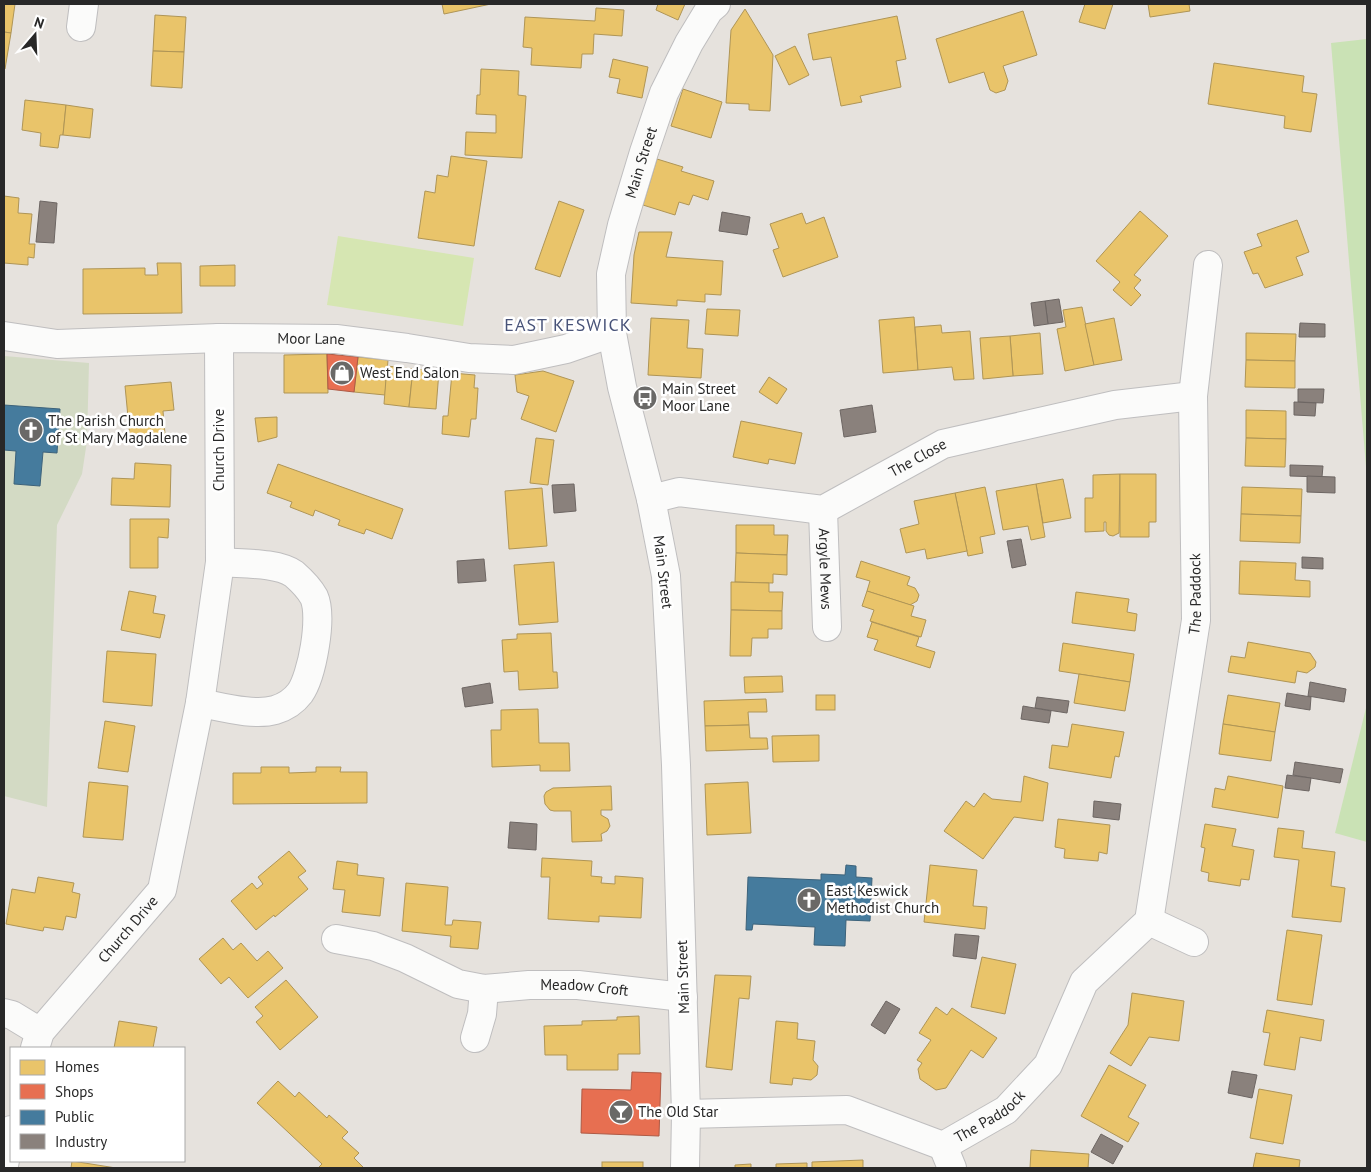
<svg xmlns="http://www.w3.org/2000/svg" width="1371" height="1172" viewBox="0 0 1371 1172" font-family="'PT Sans',sans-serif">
<rect width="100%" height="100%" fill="#e6e2dd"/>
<g fill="#cae2b5">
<path d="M1367 39V479L1331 43Z"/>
<path d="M1367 704V842L1335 833Z"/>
</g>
<path fill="#d3dac4" d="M4 356 89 363 87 441 82 474 57 525 47 807 4 796V450L16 451 14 484 40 486 43 452 57 453 60 410 4 405Z"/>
<path fill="#d6e6b2" d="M338 236 474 258 463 326 327 305Z"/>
<g fill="#e9c46a" stroke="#af9556">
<path d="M4 4H15L11 33 4 32Z"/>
<path d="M442 4H491L444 14Z"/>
<path d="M658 4H685L678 20 656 10Z"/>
<path d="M1085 4H1113L1105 29 1079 22Z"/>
<path d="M1148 4H1189L1190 11 1150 17Z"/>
<path d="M596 8 624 10 622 36 594 34 593 54H582L581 68 531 65 532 48 523 47 525 17 595 21Z"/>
<path d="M745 9 773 55 770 111 749 110V104L726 103 731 30Z"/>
<path d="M1023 11 1037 55 1003 66 1008 81 1005 90 996 93 990 90 984 72 949 83 936 39Z"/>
<path d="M155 15 186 17 184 52 153 51Z"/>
<path d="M897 16 906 59 896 61 901 87 860 96 862 102 841 106 831 57 813 60 808 34Z"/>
<path d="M4 32 11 33 5 69H4Z"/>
<path d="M795 46 809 75 789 85 775 56Z"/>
<path d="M153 51 184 52 182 88 151 86Z"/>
<path d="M613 59 648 67 642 98 617 93 620 79 609 77Z"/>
<path d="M1214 63 1304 76 1302 92 1317 94 1311 132 1284 128 1285 116 1208 104Z"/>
<path d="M481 69 519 71 518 95 526 96 522 158 465 155 466 132 496 133V115L476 114 477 95H480Z"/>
<path d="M683 89 722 102 711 138 671 126Z"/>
<path d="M25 100 66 105 63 135H60L58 148 40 146 41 133 22 130Z"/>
<path d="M66 105 93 109 90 138 63 135Z"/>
<path d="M451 156 487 161 474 246 418 238 425 191 435 193 437 175 448 177Z"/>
<path d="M657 159 683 167 681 171 714 181 708 200 693 195 689 205 679 202 675 215 643 205Z"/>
<path d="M4 196 19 198 18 213 32 214 29 244H35L34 258 28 257V265L4 263Z"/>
<path d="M559 201 584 210 560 277 535 269Z"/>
<path d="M1140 211 1168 236 1134 275 1141 280 1134 288 1141 295 1131 306 1113 290 1120 282 1096 261Z"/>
<path d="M802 213 806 224 824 217 838 257 783 277 773 250 779 248 770 224Z"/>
<path d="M1297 220 1309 252 1296 257 1303 275 1265 288 1258 273 1253 274 1244 252 1262 246 1257 234Z"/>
<path d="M639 232H672L666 257 723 261 721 295 705 294V302L677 300V306L631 303 634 255Z"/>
<path d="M157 263H181L182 313 83 314V269L145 268V275H158Z"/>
<path d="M235 265V286H200V266Z"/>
<path d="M1082 307 1094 365 1065 371 1057 329 1066 327 1063 310Z"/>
<path d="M707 309 740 310 738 336 705 334Z"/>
<path d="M914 317 918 370 883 373 879 320Z"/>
<path d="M651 318 689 320 687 348 703 349 701 378 648 375Z"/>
<path d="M1114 318 1122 360 1094 365 1085 324Z"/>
<path d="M941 325 942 333 970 331 974 379 954 380 952 367 918 370 915 327Z"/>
<path d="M1040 333 1043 374 1013 376 1010 336Z"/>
<path d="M1246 333 1296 334 1295 361 1246 360Z"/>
<path d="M1010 336 1013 376 983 379 980 338Z"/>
<path d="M327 354 328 393H284V355Z"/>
<path d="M358 357 388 360 385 395 354 392Z"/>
<path d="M1246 360 1295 361V388L1245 387Z"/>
<path d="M387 366 413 369 409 407 384 404Z"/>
<path d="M413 369 439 371 436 409 409 407Z"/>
<path d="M543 371 574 381 556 432 521 419 529 396 517 392 515 375Z"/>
<path d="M452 373 475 375 474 388H478L476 419H471L469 437 442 434 443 416H448Z"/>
<path d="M769 377 787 389 777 404 759 392Z"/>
<path d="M171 382 174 410 163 411 165 434 130 438 125 386Z"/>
<path d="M1246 410 1286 411V439L1246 438Z"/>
<path d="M277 417V437L258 442 255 418Z"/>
<path d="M741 421 802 433 795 464 769 459 768 464 733 457Z"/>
<path d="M536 438 554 440 548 485 530 483Z"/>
<path d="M1246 438 1286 439 1285 467 1245 466Z"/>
<path d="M135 463 171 465 170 507 111 505 112 478 134 479Z"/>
<path d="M278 464 403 509 392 539 366 529 364 534 338 525 340 520 315 510 313 516 290 507 292 502 267 493Z"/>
<path d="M1120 474 1119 533 1113 536 1109 535 1106 531V522H1104V531L1085 532V498H1093V475Z"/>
<path d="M1120 474H1156V522H1149V537H1120Z"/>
<path d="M1063 479 1071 518 1043 523 1036 484Z"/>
<path d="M1036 484 1045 537 1031 540 1028 526 1003 530 996 491Z"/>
<path d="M985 487 995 534 980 537 983 553 968 556 955 493Z"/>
<path d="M1242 487 1302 489 1301 516 1241 514Z"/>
<path d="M542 488 547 546 509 549 505 491Z"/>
<path d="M955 493 967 551 927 559 925 549 906 553 900 529 919 524 914 501Z"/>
<path d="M1241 514 1301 516 1300 543 1240 541Z"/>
<path d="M130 519H169L168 538 158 537V568H130Z"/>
<path d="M736 525H774V535H788L787 555 736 553Z"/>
<path d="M736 553 787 555V575L773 574V583L735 582Z"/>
<path d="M861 561 910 577 907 585 915 588 919 595 917 601 910 605 867 591 870 581 856 577Z"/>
<path d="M1240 561 1296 563 1295 580 1310 581V597L1239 594Z"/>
<path d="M554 562 558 622 519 625 514 565Z"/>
<path d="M731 582 769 583V592H783L782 611 731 610Z"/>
<path d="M129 591 156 596 153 613 165 615 160 638 121 630Z"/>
<path d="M867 591 914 606 911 616 926 620 921 637 870 621 874 610 862 606Z"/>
<path d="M1076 592 1129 599 1127 612 1137 614 1135 631 1072 623Z"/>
<path d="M731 610 782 611V629H768V638H752L751 656H730Z"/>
<path d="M872 622 919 637 916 646 935 652 930 668 874 650 878 640 867 637Z"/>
<path d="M551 633 553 672H557L558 688 519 690 518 671 504 672 502 640 517 639V634Z"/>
<path d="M1248 642 1310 653 1316 662 1315 667 1307 673 1297 671 1295 683 1228 672 1231 656 1245 658Z"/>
<path d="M1063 643 1134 654 1130 682 1059 671Z"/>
<path d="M107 651 156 654 152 706 103 702Z"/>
<path d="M1079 674 1130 682 1125 711 1074 703Z"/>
<path d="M782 676 783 692 745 693 744 677Z"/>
<rect x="816" y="695" width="19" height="15"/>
<path d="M1228 695 1280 703 1275 732 1223 724Z"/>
<path d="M766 699 767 712H748L749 725 705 726 704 701Z"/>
<path d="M538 709 539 743H569L570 771H540V765L492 767 491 730H501V710Z"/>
<path d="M105 721 135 726 128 772 98 768Z"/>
<path d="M1072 724 1124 732 1119 757 1115 756 1111 778 1049 768 1052 745 1068 747Z"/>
<path d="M1223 724 1275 732 1271 761 1219 754Z"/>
<path d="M749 725 750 738H767L768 749 706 751 705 726Z"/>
<path d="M819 735V761L773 762 772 736Z"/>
<path d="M261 767H289V773L316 772V767H341L340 772H367V803L233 804V773H261Z"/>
<path d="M1024 776 1048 783 1043 821 1014 817 983 859 944 831 966 801 974 807 984 793 992 799 1021 802Z"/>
<path d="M1228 776 1283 786 1278 818 1212 807 1215 788 1225 790Z"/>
<path d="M89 782 128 786 123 840 83 837Z"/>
<path d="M748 782 751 833 707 835 705 784Z"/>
<path d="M611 786 612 810H601V815L608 819 610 826 607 831 601 834 602 841 572 842 571 811H554L550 810 545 804 544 796 546 792 553 788Z"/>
<path d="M1058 819 1110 825 1107 854 1099 852 1098 861 1064 858 1065 849 1055 847Z"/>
<path d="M1205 824 1236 829 1232 846 1254 850 1249 880 1241 879 1240 886 1208 881 1209 873 1201 871 1205 848 1201 847Z"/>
<path d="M1278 828 1304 831 1302 848 1335 852 1331 886 1345 888 1341 922 1292 917 1299 860 1274 857Z"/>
<path d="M289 851 306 871 298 877 308 889 275 917 274 915 256 930 231 901 252 883 257 889 263 884 258 877Z"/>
<path d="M542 858 592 861 591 876 602 877 601 883 615 884V876L643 878 641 918 599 916V922L548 919 550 877H541Z"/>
<path d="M337 861 358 864 357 875 384 878 380 916 342 912 345 890 333 889Z"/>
<path d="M930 865 977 870 973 906 987 907 985 929 924 922Z"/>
<path d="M38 877 74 883 72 892 80 894 76 918 66 916 63 930 44 927 43 931 6 924 12 889 35 893Z"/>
<path d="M406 883 448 887 445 925H452L453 920 481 922 478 949 450 947 451 936 402 931Z"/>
<path d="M1287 930 1322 935 1312 1005 1277 1000Z"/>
<path d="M223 938 233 950 241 943 257 961 268 951 283 968 248 998 229 977 221 984 199 959Z"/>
<path d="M982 957 1016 964 1005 1014 971 1007Z"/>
<path d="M715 975 751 976 749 999 739 998 732 1070 706 1067Z"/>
<path d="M286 980 318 1017 280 1050 256 1022 263 1016 255 1007Z"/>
<path d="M1132 993 1184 1001 1179 1041 1149 1037 1131 1066 1110 1053 1128 1025Z"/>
<path d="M936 1007 947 1015 952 1008 997 1038 983 1058 971 1050 946 1088 936 1090 920 1079 918 1069 922 1063 917 1060 931 1040 919 1033Z"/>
<path d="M1267 1010 1324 1020 1321 1041 1300 1037 1295 1070 1264 1065 1270 1033 1263 1032Z"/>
<path d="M639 1016 640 1054H618V1070H567V1055H545L544 1026 582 1025V1021L617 1020V1017Z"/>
<path d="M119 1021 157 1027 153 1048H114Z"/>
<path d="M776 1021 798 1023 797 1039 815 1041 813 1060 818 1066 817 1075 811 1080 793 1078 792 1085 770 1083Z"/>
<path d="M1109 1065 1146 1085 1128 1117 1139 1123 1128 1142 1081 1116Z"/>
<path d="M278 1081 295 1097 299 1092 327 1118 329 1115 348 1132 342 1138 359 1153 354 1158 364 1168H318L322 1164 257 1103Z"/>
<path d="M1259 1089 1292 1095 1283 1144 1250 1138Z"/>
<path d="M1031 1150 1089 1154 1088 1168H1030Z"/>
<path d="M1256 1153 1300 1160 1299 1168H1253Z"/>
<path d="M863 1160V1168H812V1162Z"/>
<path d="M72 1161 116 1168H71Z"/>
<rect x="602" y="1162" width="41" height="6"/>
<path d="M807 1163V1168H776V1164Z"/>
<path d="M751 1164V1168H735V1165Z"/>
</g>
<g fill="#e76f51" stroke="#ae5a45">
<path d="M327 354 358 357 354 392 328 389Z"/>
<path d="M632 1072 661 1073 659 1136 581 1133 582 1089 631 1090Z"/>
</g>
<g fill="#457b9d" stroke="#3c627a">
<path d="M4 405 60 409 57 453 43 452 40 486 14 484 16 451 4 450Z"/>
<path d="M846 865 856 866V877L872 878 870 921 846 920 845 946 814 945 815 927 753 924 752 930H746L748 877 821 880V874L845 875Z"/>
</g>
<g fill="#8a817c" stroke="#6d6663">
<path d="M40 201 57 203 54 243 36 242Z"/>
<path d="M722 212 750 217 747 235 719 231Z"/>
<path d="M1059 299 1063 322 1048 324 1045 301Z"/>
<path d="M1045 301 1048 324 1034 326 1031 303Z"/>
<path d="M1300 323 1325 324V337H1299Z"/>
<path d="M1298 389H1324L1323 403 1298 402Z"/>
<path d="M1294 402 1316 403 1315 416 1294 415Z"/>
<path d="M872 405 876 432 844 437 840 410Z"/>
<path d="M1290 465 1323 466 1322 477 1290 476Z"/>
<path d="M1307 476 1335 477V493L1307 492Z"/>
<path d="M574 484 576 511 554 513 552 485Z"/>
<path d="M1021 539 1026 565 1012 568 1007 541Z"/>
<path d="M1302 557 1323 558V569L1302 568Z"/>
<path d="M484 559 486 581 458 583 457 561Z"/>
<path d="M1310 682 1346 689 1344 702 1308 696Z"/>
<path d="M490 683 493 703 465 707 462 688Z"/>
<path d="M1287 693 1311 697 1310 710 1285 706Z"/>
<path d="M1037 697 1069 701 1067 713 1035 708Z"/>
<path d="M1023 706 1051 711 1049 723 1021 719Z"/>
<path d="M1295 762 1343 769 1340 783 1293 775Z"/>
<path d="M1287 775 1311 778 1309 791 1285 788Z"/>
<path d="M1094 801 1121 804 1119 820 1093 817Z"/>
<path d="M510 822 537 824 536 850 508 848Z"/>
<path d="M955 934 979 936 976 959 953 956Z"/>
<path d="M886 1001 900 1009 885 1034 871 1025Z"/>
<path d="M1232 1071 1257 1075 1252 1098 1228 1093Z"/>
<path d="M1101 1134 1123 1146 1113 1164 1091 1152Z"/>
</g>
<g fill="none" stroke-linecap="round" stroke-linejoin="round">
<defs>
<g id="street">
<path d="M81 27 84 4"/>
<path id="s1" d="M4 336 57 344 219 338 336 339 407 348 469 358 514 360 566 349 612 333"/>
<path id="s2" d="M651 499 679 492 823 510 943 444 1115 405 1193 396"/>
<path id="s3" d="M823 510 827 627"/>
<path d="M200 703C222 707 254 716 275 710 285 707 294 701 300 693 312 676 323 617 314 597 309 588 302 581 294 574 277 562 241 564 220 562"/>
<path d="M1149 921 1194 942"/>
<path id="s4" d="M336 939 373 946 405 958 458 984 484 989 529 985H578L683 997"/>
<path d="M4 1013 12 1015 40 1032"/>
<path d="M475 1038 482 1014 484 989"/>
<path id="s5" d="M35 1048 40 1032 162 890 200 703 220 562 219 338"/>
<path id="s6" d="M686 1114 847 1110 943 1146 1006 1110 1048 1065 1084 982 1149 921 1196 620 1193 396 1208 265"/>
<path d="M943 1146 952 1168"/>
<path d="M4 1165 11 1130"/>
</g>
<g id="secondary">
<path id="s7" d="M685 1168 686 1114 676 765 666 576 651 499 622 387 612 333 611 274 622 225 644 152 664 93 689 43 709 10 716 4"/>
</g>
</defs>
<use href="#street" stroke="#bfbebf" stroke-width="30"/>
<use href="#secondary" stroke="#bfbebf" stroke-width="30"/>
<use href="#street" stroke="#fbfbfa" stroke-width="28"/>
<use href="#secondary" stroke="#fbfbfa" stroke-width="28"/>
</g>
<defs>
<symbol id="shop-disc" viewBox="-11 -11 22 22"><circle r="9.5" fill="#6a6967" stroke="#fff"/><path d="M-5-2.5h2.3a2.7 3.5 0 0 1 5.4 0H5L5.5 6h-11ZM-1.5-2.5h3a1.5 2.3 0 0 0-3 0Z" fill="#fff"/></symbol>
<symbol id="bus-disc" viewBox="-11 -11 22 22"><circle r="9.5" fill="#6a6967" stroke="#fff"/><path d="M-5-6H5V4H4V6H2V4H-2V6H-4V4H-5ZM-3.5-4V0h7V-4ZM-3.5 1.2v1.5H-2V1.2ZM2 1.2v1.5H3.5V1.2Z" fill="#fff"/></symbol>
<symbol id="church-disc" viewBox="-11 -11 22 22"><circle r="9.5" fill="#6a6967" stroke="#fff"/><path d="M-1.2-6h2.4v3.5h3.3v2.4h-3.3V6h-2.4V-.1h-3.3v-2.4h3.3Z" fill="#fff"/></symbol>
<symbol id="bar-disc" viewBox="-11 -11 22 22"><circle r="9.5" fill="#6a6967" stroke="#fff"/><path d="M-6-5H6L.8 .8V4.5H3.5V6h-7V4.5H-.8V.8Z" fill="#fff"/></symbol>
</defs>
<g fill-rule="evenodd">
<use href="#shop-disc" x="328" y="359" width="28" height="28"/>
<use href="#bus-disc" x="631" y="384" width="28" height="28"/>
<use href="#church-disc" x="17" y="416" width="28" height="28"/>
<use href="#church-disc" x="795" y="886" width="28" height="28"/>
<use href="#bar-disc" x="607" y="1098" width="28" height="28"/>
</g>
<g text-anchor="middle" stroke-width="5" stroke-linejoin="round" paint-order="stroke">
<g font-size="15" fill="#282828" stroke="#fff">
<text dy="5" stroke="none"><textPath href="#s7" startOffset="1016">Main Street</textPath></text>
<text dy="5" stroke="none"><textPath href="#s1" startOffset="308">Moor Lane</textPath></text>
<text transform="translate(219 450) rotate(-90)" y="5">Church Drive</text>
<text dy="5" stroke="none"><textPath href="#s2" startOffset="282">The Close</textPath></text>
<text dy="5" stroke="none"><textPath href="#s3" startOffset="59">Argyle Mews</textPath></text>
<text transform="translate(663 572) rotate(83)" y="5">Main Street</text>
<text dy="5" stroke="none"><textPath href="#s6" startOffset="908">The Paddock</textPath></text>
<text dy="5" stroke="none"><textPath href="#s5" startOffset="152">Church Drive</textPath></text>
<text transform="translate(683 977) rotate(-92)" y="5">Main Street</text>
<text dy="5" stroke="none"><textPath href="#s4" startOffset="258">Meadow Croft</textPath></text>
<text dy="5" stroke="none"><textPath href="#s6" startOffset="319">The Paddock</textPath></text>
</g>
<g font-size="15" fill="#282828" stroke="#fff" text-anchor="start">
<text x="360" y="378">West End Salon</text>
<text x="662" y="394">Main Street<tspan x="662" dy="17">Moor Lane</tspan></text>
<text x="48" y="426">The Parish Church<tspan x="48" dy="17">of St Mary Magdalene</tspan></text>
<text x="826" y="896">East Keswick<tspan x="826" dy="17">Methodist Church</tspan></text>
<text x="638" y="1117">The Old Star</text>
</g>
<g font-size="18" letter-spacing="1" fill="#485378" stroke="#fff">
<text x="568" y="331">EAST KESWICK</text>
</g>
</g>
<rect width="1371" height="1172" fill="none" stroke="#282828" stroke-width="10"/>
<rect x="10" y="1047" width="175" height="115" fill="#ffffff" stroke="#a9a9a9"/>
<rect x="20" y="1060" width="25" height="15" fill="#e9c46a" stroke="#a9a9a9"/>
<text x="55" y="1072" font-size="15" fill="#282828">Homes</text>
<rect x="20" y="1084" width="25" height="15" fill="#e76f51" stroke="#a9a9a9"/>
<text x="55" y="1097" font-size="15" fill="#282828">Shops</text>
<rect x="20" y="1110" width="25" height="15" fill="#457b9d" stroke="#a9a9a9"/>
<text x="55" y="1122" font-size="15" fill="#282828">Public</text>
<rect x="20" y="1134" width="25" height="15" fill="#8a817c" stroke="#a9a9a9"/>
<text x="55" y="1147" font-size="15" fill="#282828">Industry</text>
<g transform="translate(35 35) rotate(19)" stroke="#ffffff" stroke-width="4" paint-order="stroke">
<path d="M0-4L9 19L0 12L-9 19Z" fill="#282828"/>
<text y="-8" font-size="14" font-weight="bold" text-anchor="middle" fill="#282828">N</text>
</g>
</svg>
